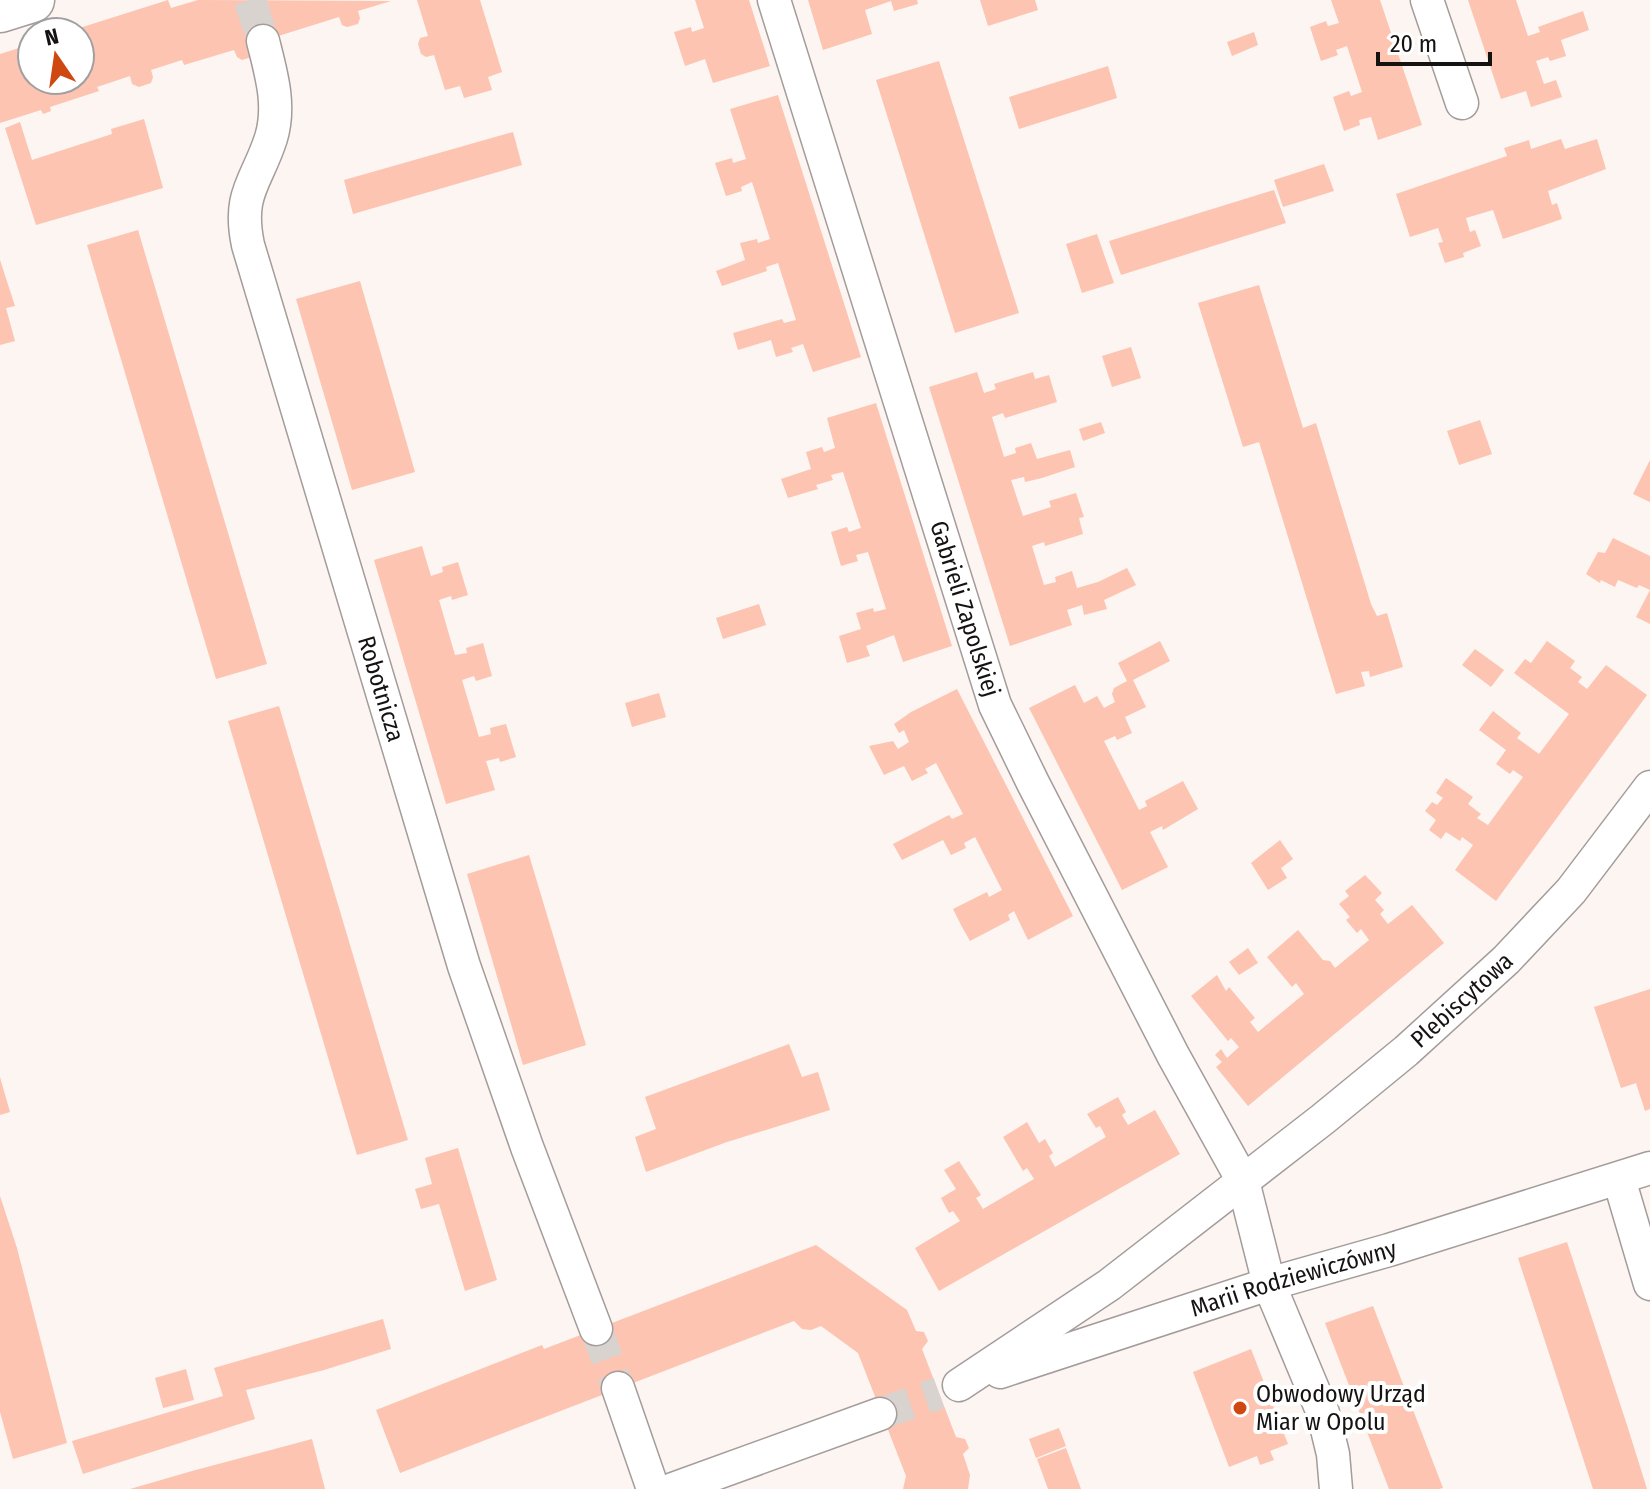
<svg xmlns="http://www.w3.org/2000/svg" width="1650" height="1489" viewBox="0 0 1650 1489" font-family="'Fira Sans Condensed',sans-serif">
<rect width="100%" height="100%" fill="#fcf5f2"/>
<g fill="#fcc4b1">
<path d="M168 0 171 8 198 0 391 1 358 11 360 18 358 24 347 27 342 25 339 17 256 43 252 57 242 60 237 57 234 50 184 65 182 60 151 70 153 77 151 83 139 87 132 84 130 76 97 87 99 91 50 107 51 111 43 114 41 110 0 123V54L32 44V80H80V32L70 31Z"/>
<path d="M417 0H480L502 72 488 77 492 90 464 98 460 86 445 90 434 55 426 57 421 54 418 44 420 38 428 36Z"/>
<path d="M695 0H749L770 66 713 83 705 59 685 66 674 32 691 27 692 32 704 28Z"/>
<path d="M808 0H917L918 4 894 11 891 1 865 10 872 34 823 50Z"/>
<path d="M980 0H1035L1038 10 988 26Z"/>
<path d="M1331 0H1380L1422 125 1378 140 1371 117 1359 120 1360 125 1344 131 1333 97 1349 91 1351 96 1362 92 1347 46 1336 50 1338 55 1321 61 1310 27 1326 21 1328 26 1339 23Z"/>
<path d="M1468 0H1516L1528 36 1540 32 1538 27 1583 11 1589 30 1561 40 1566 56 1550 61 1548 57 1536 61 1544 84 1556 80 1562 97 1531 107 1526 91 1501 99Z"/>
<path d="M1254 32 1258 45 1232 56 1227 42Z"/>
<path d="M939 61 1019 313 955 333 876 80Z"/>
<path d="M1108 66 1117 98 1019 129 1009 97Z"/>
<path d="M778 95 861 357 813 372 803 344 791 348 793 352 776 357 771 340 738 350 733 333 782 319 784 323 796 320 778 263 766 267 767 271 722 286 716 271 745 260 740 243 757 239 758 243 770 239 752 182 741 187 742 191 726 196 715 163 732 158 733 163 746 159 730 109Z"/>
<path d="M144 119 163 188 36 225 5 128 20 122 32 160 112 134 111 129Z"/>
<path d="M513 132 522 165 353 214 344 180Z"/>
<path d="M1561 139 1565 149 1597 139 1606 169 1548 191 1552 205 1557 203 1562 219 1503 239 1493 210 1466 218 1470 232 1475 230 1481 246 1463 253 1464 257 1445 263 1438 243 1443 242 1438 228 1410 237 1396 194 1507 156 1504 148 1529 140 1531 149Z"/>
<path d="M1324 164 1334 191 1283 207 1274 180Z"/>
<path d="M1274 190 1286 223 1121 275 1109 241Z"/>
<path d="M138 230 267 664 216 679 87 245Z"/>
<path d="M1097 234 1114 283 1082 293 1066 244Z"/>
<path d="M0 260 15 306 6 308 15 341 0 345Z"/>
<path d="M360 281 415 472 352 490 296 299Z"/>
<path d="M1259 285 1303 428 1316 423 1371 604 1377 616 1387 613 1403 667 1370 677 1369 671 1361 672 1365 686 1336 694 1259 442 1243 447 1198 303Z"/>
<path d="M1131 347 1141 378 1112 387 1102 356Z"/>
<path d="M977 372 984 393 996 389 994 384 1033 372 1035 379 1049 375 1057 402 1005 418 1003 413 992 417 1004 457 1016 453 1015 448 1031 443 1037 459 1070 450 1075 467 1042 478 1025 482 1024 477 1011 480 1023 516 1051 507 1049 501 1076 493 1084 517 1079 518 1083 534 1045 546 1044 542 1032 546 1044 585 1056 582 1055 577 1072 571 1077 588 1098 582 1127 568 1136 585 1104 600 1107 609 1084 615 1082 605 1067 610 1072 625 1010 646 929 387Z"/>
<path d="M876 403 952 646 903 662 894 635 866 646 870 656 847 663 839 636 861 629 856 613 873 608 874 612 886 609 868 552 856 555 858 561 841 566 831 532 847 527 849 532 861 528 843 472 831 475 833 480 816 485 818 489 788 498 781 479 811 469 806 452 822 447 824 452 835 448 827 418Z"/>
<path d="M1480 420 1492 454 1459 465 1447 431Z"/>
<path d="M1101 422 1105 433 1083 441 1079 429Z"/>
<path d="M1650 460V502L1633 494Z"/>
<path d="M1613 538 1650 556V624L1636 617 1650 590 1639 585 1637 588 1618 580 1615 587 1601 580 1600 583 1586 574 1598 552 1605 553Z"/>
<path d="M422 546 431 576 443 572 442 567 458 562 468 595 452 600 451 596 439 600 455 655 467 653 466 648 483 643 492 676 476 681 474 676 462 680 479 737 491 734 490 728 506 724 516 757 500 762 499 758 486 761 495 790 446 804 374 560Z"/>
<path d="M759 604 766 625 723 639 716 618Z"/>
<path d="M1160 641 1170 661 1133 680 1146 707 1125 717 1132 733 1117 740 1115 736 1104 741 1139 810 1147 806 1145 801 1183 781 1198 809 1163 830 1162 826 1150 832 1168 867 1122 890 1029 708 1075 685 1084 703 1097 696 1104 708 1115 702 1112 694 1114 688 1127 681 1118 663Z"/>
<path d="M1547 641 1575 661 1570 668 1582 677 1578 682 1587 689 1606 665 1647 695 1496 901 1455 870 1473 845 1462 837 1460 841 1446 832 1441 839 1429 830 1436 820 1425 811 1432 802 1437 805 1443 798 1436 793 1446 778 1473 797 1468 804 1481 814 1477 818 1488 825 1523 777 1513 770 1510 774 1496 764 1506 750 1479 730 1493 711 1521 733 1517 738 1539 754 1569 714 1514 673 1525 659 1531 663Z"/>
<path d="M1475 649 1504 670 1491 687 1462 665Z"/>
<path d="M957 689 1073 916 1028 940 1014 911 1008 915 1010 920 970 941 961 925 953 909 987 892 989 897 1002 890 975 837 964 843 966 848 951 855 943 840 902 860 893 844 949 815 952 819 963 814 936 763 925 769 928 773 912 781 904 766 884 775 869 746 893 741 898 749 909 742 904 730 899 733 894 724 911 712Z"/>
<path d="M659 693 666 717 632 727 625 703Z"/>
<path d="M279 706 408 1140 357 1155 228 721Z"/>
<path d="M1280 840 1293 859 1281 868 1287 878 1268 890 1251 863Z"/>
<path d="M529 855 586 1045 523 1065 467 874Z"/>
<path d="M1365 875 1382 893 1375 900 1384 910 1380 914 1388 924 1412 905 1444 943 1248 1106 1216 1067 1222 1062 1215 1055 1221 1049 1227 1058 1239 1047 1231 1038 1228 1041 1191 996 1217 975 1226 991 1229 987 1255 1018 1250 1022 1258 1032 1304 994 1296 983 1292 987 1267 957 1298 930 1323 960 1330 961 1335 968 1369 940 1361 929 1357 933 1346 920 1350 917 1339 904 1349 896 1345 891Z"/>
<path d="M1248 948 1258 963 1239 975 1229 962Z"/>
<path d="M1650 989V1109L1645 1111 1636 1083 1621 1088 1594 1007Z"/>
<path d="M789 1044 802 1077 818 1072 830 1110 727 1142 646 1172 635 1137 656 1129 645 1097Z"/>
<path d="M0 1077 10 1112 0 1115Z"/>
<path d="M1118 1097 1126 1112 1122 1115 1128 1125 1155 1110 1180 1154 939 1291 915 1248 960 1221 953 1211 949 1213 941 1198 956 1189 944 1170 959 1161 981 1195 976 1198 983 1209 1034 1179 1027 1168 1023 1171 1003 1137 1027 1122 1039 1143 1045 1139 1053 1153 1049 1156 1055 1167 1106 1137 1100 1126 1096 1128 1087 1114Z"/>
<path d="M458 1148 497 1280 465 1291 439 1204 421 1209 415 1189 432 1184 425 1158Z"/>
<path d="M0 1196 17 1248 67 1443 13 1459 0 1412Z"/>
<path d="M1567 1242 1627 1425 1647 1489H1593L1518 1258Z"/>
<path d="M816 1245 907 1310 916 1331 924 1332 928 1341 922 1349 956 1437 965 1439 969 1448 963 1454 970 1475 968 1489H903L906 1476 858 1353 821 1326 811 1330 802 1329 794 1321 400 1473 376 1410 542 1345 544 1349Z"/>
<path d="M1373 1306 1443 1488 1439 1489H1389L1325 1323Z"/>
<path d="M383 1319 391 1349 324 1370 246 1390 255 1419 83 1474 72 1441 223 1396 214 1368Z"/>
<path d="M1251 1349 1288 1444 1270 1451 1274 1460 1260 1465 1257 1456 1229 1467 1193 1372Z"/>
<path d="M186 1369 194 1400 163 1408 155 1378Z"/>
<path d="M1059 1428 1066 1446 1036 1458 1029 1439Z"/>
<path d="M312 1439 325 1489H130L192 1471Z"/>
<path d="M1066 1448 1081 1489H1048L1037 1459Z"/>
</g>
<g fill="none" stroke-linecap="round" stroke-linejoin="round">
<g stroke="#d9d3d0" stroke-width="32" stroke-dasharray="32 16" stroke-linecap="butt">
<path d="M250 0 263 41"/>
<path d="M596 1329 618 1388"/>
<path d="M880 1414 939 1393"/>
</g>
<defs>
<g id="street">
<path id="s1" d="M774 0 995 705 1033 783 1173 1055 1243 1181 1269 1284 1323 1413 1333 1454 1336 1489"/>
<path d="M1427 0 1462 103"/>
<path id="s2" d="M263 41C271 73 281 105 271 138 257 182 237 193 248 245L464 966 527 1147 596 1329"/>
<path d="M1619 1179 1650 1284"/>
<path id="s3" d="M1000 1372 1269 1284 1389 1250 1650 1168"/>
<path id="s4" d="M959 1385 1109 1285 1323 1119 1406 1051 1506 960 1571 891 1650 787"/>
<path d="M618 1388 653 1489"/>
<path d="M673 1489 880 1414"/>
</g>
<path id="secondary" d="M0 10 32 0"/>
</defs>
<use href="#street" stroke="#a49c9a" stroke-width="35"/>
<use href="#secondary" stroke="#a49c9a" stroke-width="47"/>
<use href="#street" stroke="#fff" stroke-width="32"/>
<use href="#secondary" stroke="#fff" stroke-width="44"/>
</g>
<circle fill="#cf4811" stroke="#fff" stroke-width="3" cx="1240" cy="1408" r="8"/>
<g text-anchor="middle" stroke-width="8" stroke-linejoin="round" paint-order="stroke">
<g font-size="24" fill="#151212" stroke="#fff">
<text dy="8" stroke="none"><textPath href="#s1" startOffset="638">Gabrieli Zapolskiej</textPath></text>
<text dy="8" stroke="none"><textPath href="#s2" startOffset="674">Robotnicza</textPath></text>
<text dy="8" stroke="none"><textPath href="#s4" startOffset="634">Plebiscytowa</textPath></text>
<text dy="8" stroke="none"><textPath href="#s3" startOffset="308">Marii Rodziewiczówny</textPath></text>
</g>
<g font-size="24" fill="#151212" stroke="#fff" text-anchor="start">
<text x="1256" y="1402">Obwodowy Urząd<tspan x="1256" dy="28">Miar w Opolu</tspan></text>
</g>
</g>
<g transform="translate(56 56) rotate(347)"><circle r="38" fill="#ffffff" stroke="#a1a0a0" stroke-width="2"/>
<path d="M0-6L14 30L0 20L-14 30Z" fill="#cf4811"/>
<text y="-12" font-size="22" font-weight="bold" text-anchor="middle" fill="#151212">N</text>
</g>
<path d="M1378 52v12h112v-12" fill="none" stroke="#151212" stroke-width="4"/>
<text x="1390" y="52" font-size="24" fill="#151212" stroke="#ffffff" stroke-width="6" paint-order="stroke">20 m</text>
</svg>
